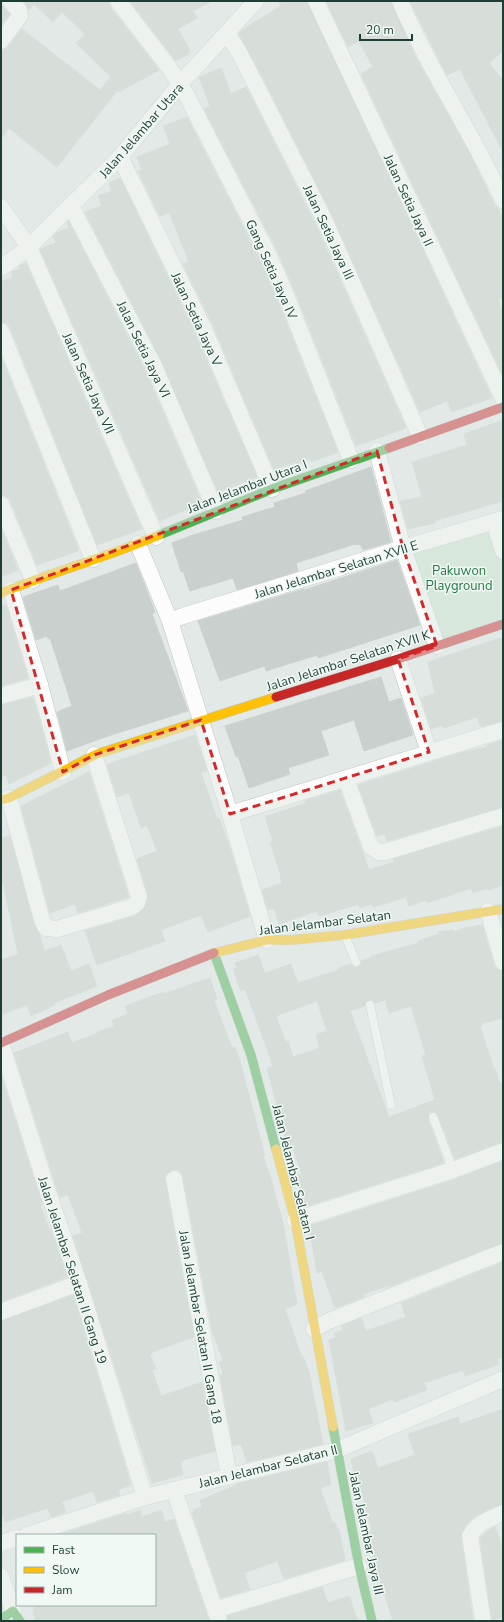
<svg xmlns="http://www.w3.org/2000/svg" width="504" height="1622" viewBox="0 0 504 1622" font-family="'Nunito Sans',sans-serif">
<rect width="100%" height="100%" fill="#e2e9e6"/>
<path fill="#c9e4d1" d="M494 522 503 551V624L437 646 403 548Z"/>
<g fill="#c9d0cd" stroke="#cbd2cf" fill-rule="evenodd">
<path d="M23 1H109L110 7 159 70 119 92 117 91 57 167 9 128 1 139V51L8 47 22 29 100 90 111 77 76 43 85 34 62 12 53 22 34 4 29 10Z"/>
<path d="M130 1H212L193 11 197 18 178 29 189 48V54L176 61Z"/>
<path d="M278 1H307L492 398 452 412 447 401 420 412 332 215 263 78 239 34 242 30 281 6Z"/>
<path d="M326 1H391L415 56 470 154 494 204 498 208 503 219V297L498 300 503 312V376L361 74 373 67 359 41 348 47Z"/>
<path d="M410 1H503V51L489 63 503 80V152L460 69 447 75Z"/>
<path d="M1 4 10 14 1 25Z"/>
<path d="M221 68 231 94 246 87 315 223 406 428 356 446 292 284 277 250 204 109 210 106 199 77Z"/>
<path d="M187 117 259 258 274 292 338 452 311 462 309 459 296 464 295 462 274 470 212 323 183 264 189 262 169 212 160 216 138 171 142 170 137 157 170 144 163 126Z"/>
<path d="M120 178 194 331 257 477 218 492 162 362 85 212 102 206 98 196 112 191 109 183Z"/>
<path d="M69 222 145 370 202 503 160 521 40 249 56 243 53 236 58 232 69 228 67 223Z"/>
<path d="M26 263 142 529 97 545 10 327 7 323 1 322V282L13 277 11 272 20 269 19 266Z"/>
<path d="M1 356 79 551 37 565 10 500 6 496 1 495Z"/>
<path d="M503 420V501L434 521 435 523 408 529 400 501 422 497 412 462 467 445 464 434Z"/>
<path d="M371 467 391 542 363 550 360 544 355 545V544L296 563 298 571 237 590 233 578 190 591 183 571 181 572 172 543 190 536 243 520 242 517 275 507 274 503 306 493 305 491Z"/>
<path d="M1 528 18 570 1 577Z"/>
<path d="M397 560 420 625 318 658 317 655 266 671 265 666 220 681 198 621 304 589V590Z"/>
<path d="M136 563 155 612 152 614 188 711 108 736 67 751 57 712 72 706 50 638 48 639 47 636 36 640 23 597 58 585 60 591Z"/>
<path d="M1 605H6L28 678 1 686Z"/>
<path d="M503 637V721L481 727 477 717 444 728 443 725 431 729 421 698 435 693 428 662Z"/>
<path d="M381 677 389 702 401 698 413 735 364 751 354 720 321 731 329 755 288 768 290 774 249 788 238 756 236 757 225 726Z"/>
<path d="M33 697 51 763 9 784 6 775 1 777V705Z"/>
<path d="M195 735 207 771 201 773 217 819 219 818 231 851 250 916 208 932 201 915 161 930 165 941 97 965 85 931 135 916 143 910 148 900V895L137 859 157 851 147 825 141 828 129 793 117 797 107 765 117 761Z"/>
<path d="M503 740V807L387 841 385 834 377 836 358 785 460 753 487 747V745Z"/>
<path d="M89 772 129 897 78 913 75 904 50 913 21 806Z"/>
<path d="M340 790 369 870 394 862 393 859 503 826V885L488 890 487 888 473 893 471 888 427 903 426 900 409 906 406 897 373 907 372 904 360 908 359 904 319 916 317 911 279 924 274 908 268 910 262 890 282 883 280 876H281L270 842 273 841 265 817 306 803 305 801Z"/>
<path d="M10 836 33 922 40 935 44 951 61 945 71 971 89 964 97 986 54 1003 55 1005 31 1016 27 1005 1 1015V960L18 954 1 873V838Z"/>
<path d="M482 925 494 965 497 969 503 971V1018L483 1023V1024L480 1026 494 1069H495L500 1084 503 1083V1142L455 1159 438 1115 436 1113 431 1112 429 1114 428 1119 444 1163 304 1207 296 1176 302 1174 292 1146 288 1147 267 1068 273 1066 245 989 241 991 233 969 237 968 235 963 258 955 265 973 291 964 298 983 339 970 338 968 351 964 353 967H358L361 965V961L372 957 371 956 419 943 418 941 439 934 438 932 453 930 454 932 464 928ZM369 1000H372L375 1003 385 1000 389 1013 411 1006 426 1055 422 1056 435 1100 389 1117 350 1011 365 1006 366 1001ZM317 1001 327 1031 316 1035 320 1048 293 1057 288 1041 286 1042 276 1016Z"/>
<path d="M210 978 217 999 214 1000 232 1048 235 1047 240 1061 265 1156H263L270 1176 283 1223 297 1304 285 1309 302 1357 303 1356 309 1372 323 1444 247 1462 241 1444 233 1446 220 1375 223 1374 219 1362 223 1361 212 1330 183 1177 181 1173 178 1170H172L165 1175V1181L194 1337 152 1352V1354L150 1355 156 1369 152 1370 161 1396 202 1382 215 1451 180 1461 183 1475 152 1483 73 1236 82 1233 68 1195 60 1198 14 1053 68 1032 72 1043 98 1033 97 1032 114 1026 112 1020 128 1014 125 1006 163 992V994Z"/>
<path d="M1 1075 42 1204 40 1205 50 1230H51L67 1277 1 1302Z"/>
<path d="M503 1161V1243L388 1287V1286L363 1294 364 1297 335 1308 322 1271 317 1273 309 1226 456 1179Z"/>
<path d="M503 1262V1357L497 1359 499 1364 465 1376 463 1370 424 1383 427 1390 394 1402 393 1399 368 1409 373 1423 346 1431 329 1340 336 1337 334 1333 343 1330 342 1326 361 1318 366 1331 406 1317 401 1303Z"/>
<path d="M73 1295 131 1485 118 1490 120 1495 97 1502 93 1491 62 1502 66 1512 51 1517 48 1508 5 1522 1 1510V1321Z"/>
<path d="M503 1409V1504L489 1509 474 1517 465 1526 461 1537 473 1621H393L369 1544 371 1543 367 1531 372 1530 363 1504 365 1503 355 1476 351 1459 372 1451 378 1468 415 1455 408 1434 458 1417 460 1424Z"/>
<path d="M327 1462 331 1484 320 1488 333 1524 335 1523 340 1533 345 1560 284 1579 277 1561 244 1573 250 1589 221 1598 192 1513 194 1512 193 1510 202 1507 200 1500 241 1483Z"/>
<path d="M140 1510 142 1517 161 1510 165 1522 174 1519 209 1621H36L33 1614V1608L42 1605H155V1535H58L127 1513V1515Z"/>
<path d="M495 1527 503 1549V1617L492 1620 480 1538 486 1532Z"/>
<path d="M322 1587 328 1603 349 1596 358 1621H228L227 1616Z"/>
</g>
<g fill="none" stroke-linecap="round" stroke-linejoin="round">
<defs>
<g id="lane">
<path d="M345 936 356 962"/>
<path d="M370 1005 391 1105"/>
<path d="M433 1117 453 1170"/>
</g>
<g id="street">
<path d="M118 1 168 66 186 94 268 254 283 288 351 460"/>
<path d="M316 1 503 398"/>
<path d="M400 1C429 70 472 132 503 200"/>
<path d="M227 33 240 54 324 219 420 436"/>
<path d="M1 41 20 16 19 10 10 1"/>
<path d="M120 157 203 327 272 489"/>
<path d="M71 206 154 366 216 511"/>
<path d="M1 207 29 247 156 537"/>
<path d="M1 268 29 247 120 157 180 84 256 1"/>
<path d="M1 331 93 559"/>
<path d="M377 451 403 548 437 646"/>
<path d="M1 504 33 580"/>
<path d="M494 522 503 551"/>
<path d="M138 544 170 621 230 814 267 940"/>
<path d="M11 590 40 685 63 772"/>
<path d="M170 621 183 616 403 548 503 519"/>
<path d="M398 659 429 752"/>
<path d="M1 696 40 685"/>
<path d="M346 779 371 847 379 852H385L503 816"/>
<path d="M9 798 42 920 46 928 57 929 132 907 137 903 139 897 94 755"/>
<path d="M230 814 503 730"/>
<path d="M488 911 503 962"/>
<path d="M1 1043 43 1177 79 1283 145 1497"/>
<path d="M174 1179 229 1476"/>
<path d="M295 1220 453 1170 503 1151"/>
<path d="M1 1312 79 1283"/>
<path d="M314 1329 329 1321 503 1252"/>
<path d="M174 1490 219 1621"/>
<path d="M27 1535 145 1497 337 1450 503 1379"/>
<path d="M1 1543 17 1538"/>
<path d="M1 1576 13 1611"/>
<path d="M215 1610 359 1566"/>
<path d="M483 1621 470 1536C477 1523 489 1519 503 1513"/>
</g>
<g id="fast">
<path d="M159 535 272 489 389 448"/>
<path d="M214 953 251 1055 276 1149"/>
<path d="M333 1427 359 1566 372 1621"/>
<path d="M1 1619 13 1611 20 1621"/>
</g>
<g id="slow">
<path d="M1 593C53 572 107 557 159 535"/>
<path d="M1 800 9 798 97 754 276 697"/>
<path d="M214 953 267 940H291L344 935 503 909"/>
<path d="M276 1149 295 1220 333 1427"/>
</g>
<g id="jam">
<path d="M389 448 503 407"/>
<path d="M276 697 398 659 503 624"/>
<path d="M1 1043 108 995 214 953"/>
</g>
</defs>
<use href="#lane" stroke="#bfc6c3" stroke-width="9"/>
<use href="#street" stroke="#bfc6c3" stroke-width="17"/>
<use href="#fast" stroke="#bdc7c3" stroke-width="10"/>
<use href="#slow" stroke="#bdc7c3" stroke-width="10"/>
<use href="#jam" stroke="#bdc7c3" stroke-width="10"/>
<use href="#lane" stroke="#fbfcfb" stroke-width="8"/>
<use href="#street" stroke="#fbfcfb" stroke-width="16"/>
<use href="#fast" stroke="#4caf50" stroke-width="9"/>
<use href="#slow" stroke="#ffc107" stroke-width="9"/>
<use href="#jam" stroke="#c62828" stroke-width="9"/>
</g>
<path d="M0 0H504V1622H0ZM377 451 403 548 437 646 398 659 429 752 230 814 201 720 94 755 63 772 11 590Z" fill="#e2e9e6" fill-opacity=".55" fill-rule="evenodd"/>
<path fill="none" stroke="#d62828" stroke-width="3" stroke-dasharray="8 5" stroke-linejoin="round" d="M377 451 403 548 437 646 398 659 429 752 230 814 201 720 94 755 63 772 11 590Z"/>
<g text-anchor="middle" stroke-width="3" stroke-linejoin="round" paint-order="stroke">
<g font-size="13" fill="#1e3e35" stroke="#f0f9f4">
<text transform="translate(141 130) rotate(-49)" y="5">Jalan Jelambar Utara</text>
<text transform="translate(409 200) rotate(65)" y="5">Jalan Setia Jaya II</text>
<text transform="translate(329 232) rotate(65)" y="5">Jalan Setia Jaya III</text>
<text transform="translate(272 269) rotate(66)" y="5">Gang Setia Jaya IV</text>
<text transform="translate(197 319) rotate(65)" y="5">Jalan Setia Jaya V</text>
<text transform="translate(144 349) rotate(64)" y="5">Jalan Setia Jaya VI</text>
<text transform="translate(89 383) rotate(66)" y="5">Jalan Setia Jaya VII</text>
<text transform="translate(247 486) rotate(-21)" y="5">Jalan Jelambar Utara I</text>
<text transform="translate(336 569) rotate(-17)" y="5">Jalan Jelambar Selatan XVII E</text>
<text transform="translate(348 660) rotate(-18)" y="5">Jalan Jelambar Selatan XVII K</text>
<text transform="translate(325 922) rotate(-7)" y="5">Jalan Jelambar Selatan</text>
<text transform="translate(294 1172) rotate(76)" y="5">Jalan Jelambar Selatan I</text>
<text transform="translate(73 1270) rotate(72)" y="5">Jalan Jelambar Selatan II Gang 19</text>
<text transform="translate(201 1327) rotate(80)" y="5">Jalan Jelambar Selatan II Gang 18</text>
<text transform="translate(268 1466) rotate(-14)" y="5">Jalan Jelambar Selatan II</text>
<text transform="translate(367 1533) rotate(78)" y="5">Jalan Jelambar Jaya III</text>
</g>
<g font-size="13" fill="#237a44" stroke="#f0f9f4">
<text x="459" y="575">Pakuwon<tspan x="459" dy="15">Playground</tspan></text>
</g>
</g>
<rect width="504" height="1622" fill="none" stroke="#1e3e35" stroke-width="4"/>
<rect x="16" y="1534" width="140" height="72" fill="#f0f9f4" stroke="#9caea8"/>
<rect x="24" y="1547" width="20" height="6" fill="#4caf50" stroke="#9caea8"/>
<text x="52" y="1554" font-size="12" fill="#1e3e35">Fast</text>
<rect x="24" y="1567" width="20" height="6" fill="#ffc107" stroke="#9caea8"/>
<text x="52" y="1574" font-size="12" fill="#1e3e35">Slow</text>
<rect x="24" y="1587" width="20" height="6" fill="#c62828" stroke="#9caea8"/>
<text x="52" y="1594" font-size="12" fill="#1e3e35">Jam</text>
<path d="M360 34v6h52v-6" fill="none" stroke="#1e3e35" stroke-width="2"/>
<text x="366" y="34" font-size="12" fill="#1e3e35" stroke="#f0f9f4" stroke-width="3" paint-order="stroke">20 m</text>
</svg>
